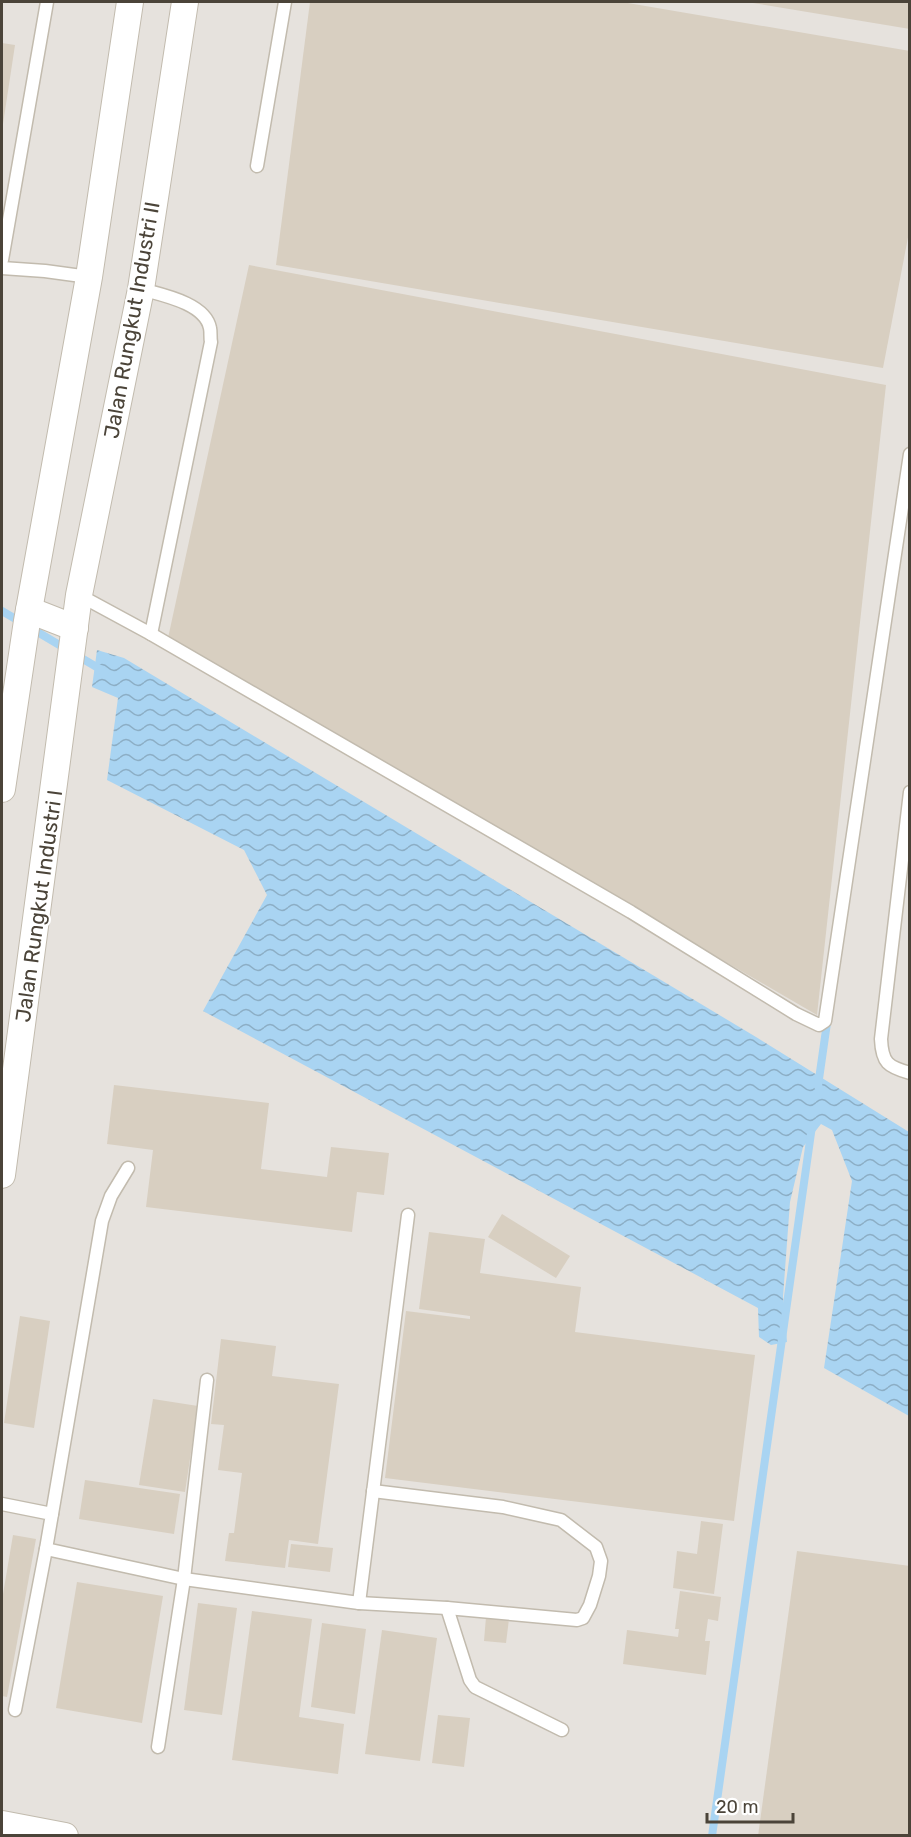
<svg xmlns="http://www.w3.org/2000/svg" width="911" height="1837" viewBox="0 0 911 1837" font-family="Rubik,sans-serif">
<defs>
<pattern id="water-waves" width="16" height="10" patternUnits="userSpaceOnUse" patternTransform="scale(1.5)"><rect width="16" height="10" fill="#a9d4f2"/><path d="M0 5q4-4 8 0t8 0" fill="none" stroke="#8caec5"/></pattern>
</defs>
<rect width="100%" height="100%" fill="#f6f3ec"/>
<path fill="#e6e2dd" d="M2 2H909V1835L2 1836Z"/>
<path fill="url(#water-waves)" d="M97 650 124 658 756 1037 909 1132V1416L824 1368 852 1181 832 1130 821 1124 803 1147 790 1202 783 1297 787 1342 771 1345 759 1337 758 1308 203 1011 267 895 244 850 107 780 118 698 92 687Z"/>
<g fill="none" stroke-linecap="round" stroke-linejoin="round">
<g stroke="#a9d4f2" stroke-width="8">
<path d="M2 611 105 672"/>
<path d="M818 1086 828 1016"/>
<path d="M712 1836 812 1126"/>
</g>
</g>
<g fill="#d8cfc1">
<path d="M310 2H622L910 51V227L883 368 276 265Z"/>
<path d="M753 2H910V29L753 3Z"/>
<path d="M2 43 15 45 3 124H2Z"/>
<path d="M249 265 886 385 817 1015 168 638Z"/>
<path d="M114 1085 269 1103 261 1169 327 1177 331 1147 389 1153 384 1195 357 1192 352 1232 146 1207 153 1150 107 1144Z"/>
<path d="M502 1214 570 1256 556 1278 488 1237Z"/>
<path d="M429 1232 485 1239 480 1273 581 1287 575 1332 755 1355 734 1521 385 1478 406 1311 470 1319V1316L419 1309Z"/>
<path d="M20 1316 50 1321 34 1428 4 1423Z"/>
<path d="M221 1339 276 1346 272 1376 339 1384 318 1544 289 1540 285 1568 225 1561 229 1533H234L242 1473 218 1470 224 1425 211 1424Z"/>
<path d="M153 1399 198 1406 185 1492 139 1485Z"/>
<path d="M85 1480 180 1494 174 1534 79 1519Z"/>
<path d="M701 1521 723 1524 714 1594 673 1588 677 1551 697 1554Z"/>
<path d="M13 1535 36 1539 7 1697 2 1696V1600Z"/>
<path d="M291 1544 333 1548 330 1572 288 1567Z"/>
<path d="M797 1551 910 1566V1836H758Z"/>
<path d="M77 1582 163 1596 142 1723 56 1708Z"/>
<path d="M680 1591 721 1597 718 1621 708 1619 705 1641H710L706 1675 623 1664 627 1630 678 1637 679 1629H675Z"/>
<path d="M198 1603 237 1608 222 1715 184 1710Z"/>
<path d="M252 1611 312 1619 299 1717 344 1724 338 1774 232 1760Z"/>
<path d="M486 1617 509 1619 506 1643 484 1641Z"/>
<path d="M322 1623 366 1629 355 1714 311 1707Z"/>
<path d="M382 1630 437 1638 420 1761 365 1754Z"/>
<path d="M438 1715 470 1718 464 1767 432 1763Z"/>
</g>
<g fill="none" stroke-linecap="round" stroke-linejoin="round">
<defs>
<g id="service">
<path d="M257 166 285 2"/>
<path d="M2 260 47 2"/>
<path d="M2 268 45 271 89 277"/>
<path d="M79 595 151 634 211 342C210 338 211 332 210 328 205 303 162 295 141 289"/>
<path d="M151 634 631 912 796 1014 819 1025 825 1021 910 454"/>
<path d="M910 792 881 1039C882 1063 888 1067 910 1073"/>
<path d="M2 1504 52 1514 46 1549 184 1579 359 1603 447 1608 577 1620 583 1618 590 1605 599 1576 601 1561 596 1547 561 1520 503 1507 373 1491"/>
<path d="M52 1514 102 1221 111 1196 128 1168"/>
<path d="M359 1603 408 1215"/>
<path d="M447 1608 470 1680 475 1687 562 1730"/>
<path d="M15 1710 46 1549"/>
<path d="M158 1747 184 1579 207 1380"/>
</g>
<g id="minor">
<path d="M29 610 75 628"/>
<path d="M2 789 27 621 89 277 130 2"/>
<path d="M2 1175 79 595 141 289 185 2"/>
<path d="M2 1824 65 1836"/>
</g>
</defs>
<use href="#service" stroke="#c2bbae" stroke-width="15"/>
<use href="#minor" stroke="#c2bbae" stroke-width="28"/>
<use href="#service" stroke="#fff" stroke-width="12"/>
<use href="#minor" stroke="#fff" stroke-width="26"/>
</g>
<g text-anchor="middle" stroke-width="4.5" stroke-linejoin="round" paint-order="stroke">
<g font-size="21" fill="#4b4439" stroke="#fff">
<text transform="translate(132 320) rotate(-80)" y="7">Jalan Rungkut Industri II</text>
<text transform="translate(39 906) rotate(-82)" y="7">Jalan Rungkut Industri I</text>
</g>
</g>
<rect width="911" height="1837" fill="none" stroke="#4b4439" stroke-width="6"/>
<path d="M707 1813v9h86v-9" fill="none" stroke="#4b4439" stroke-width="3"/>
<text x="716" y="1813" font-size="18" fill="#4b4439" stroke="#ffffff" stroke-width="4.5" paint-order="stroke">20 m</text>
</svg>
